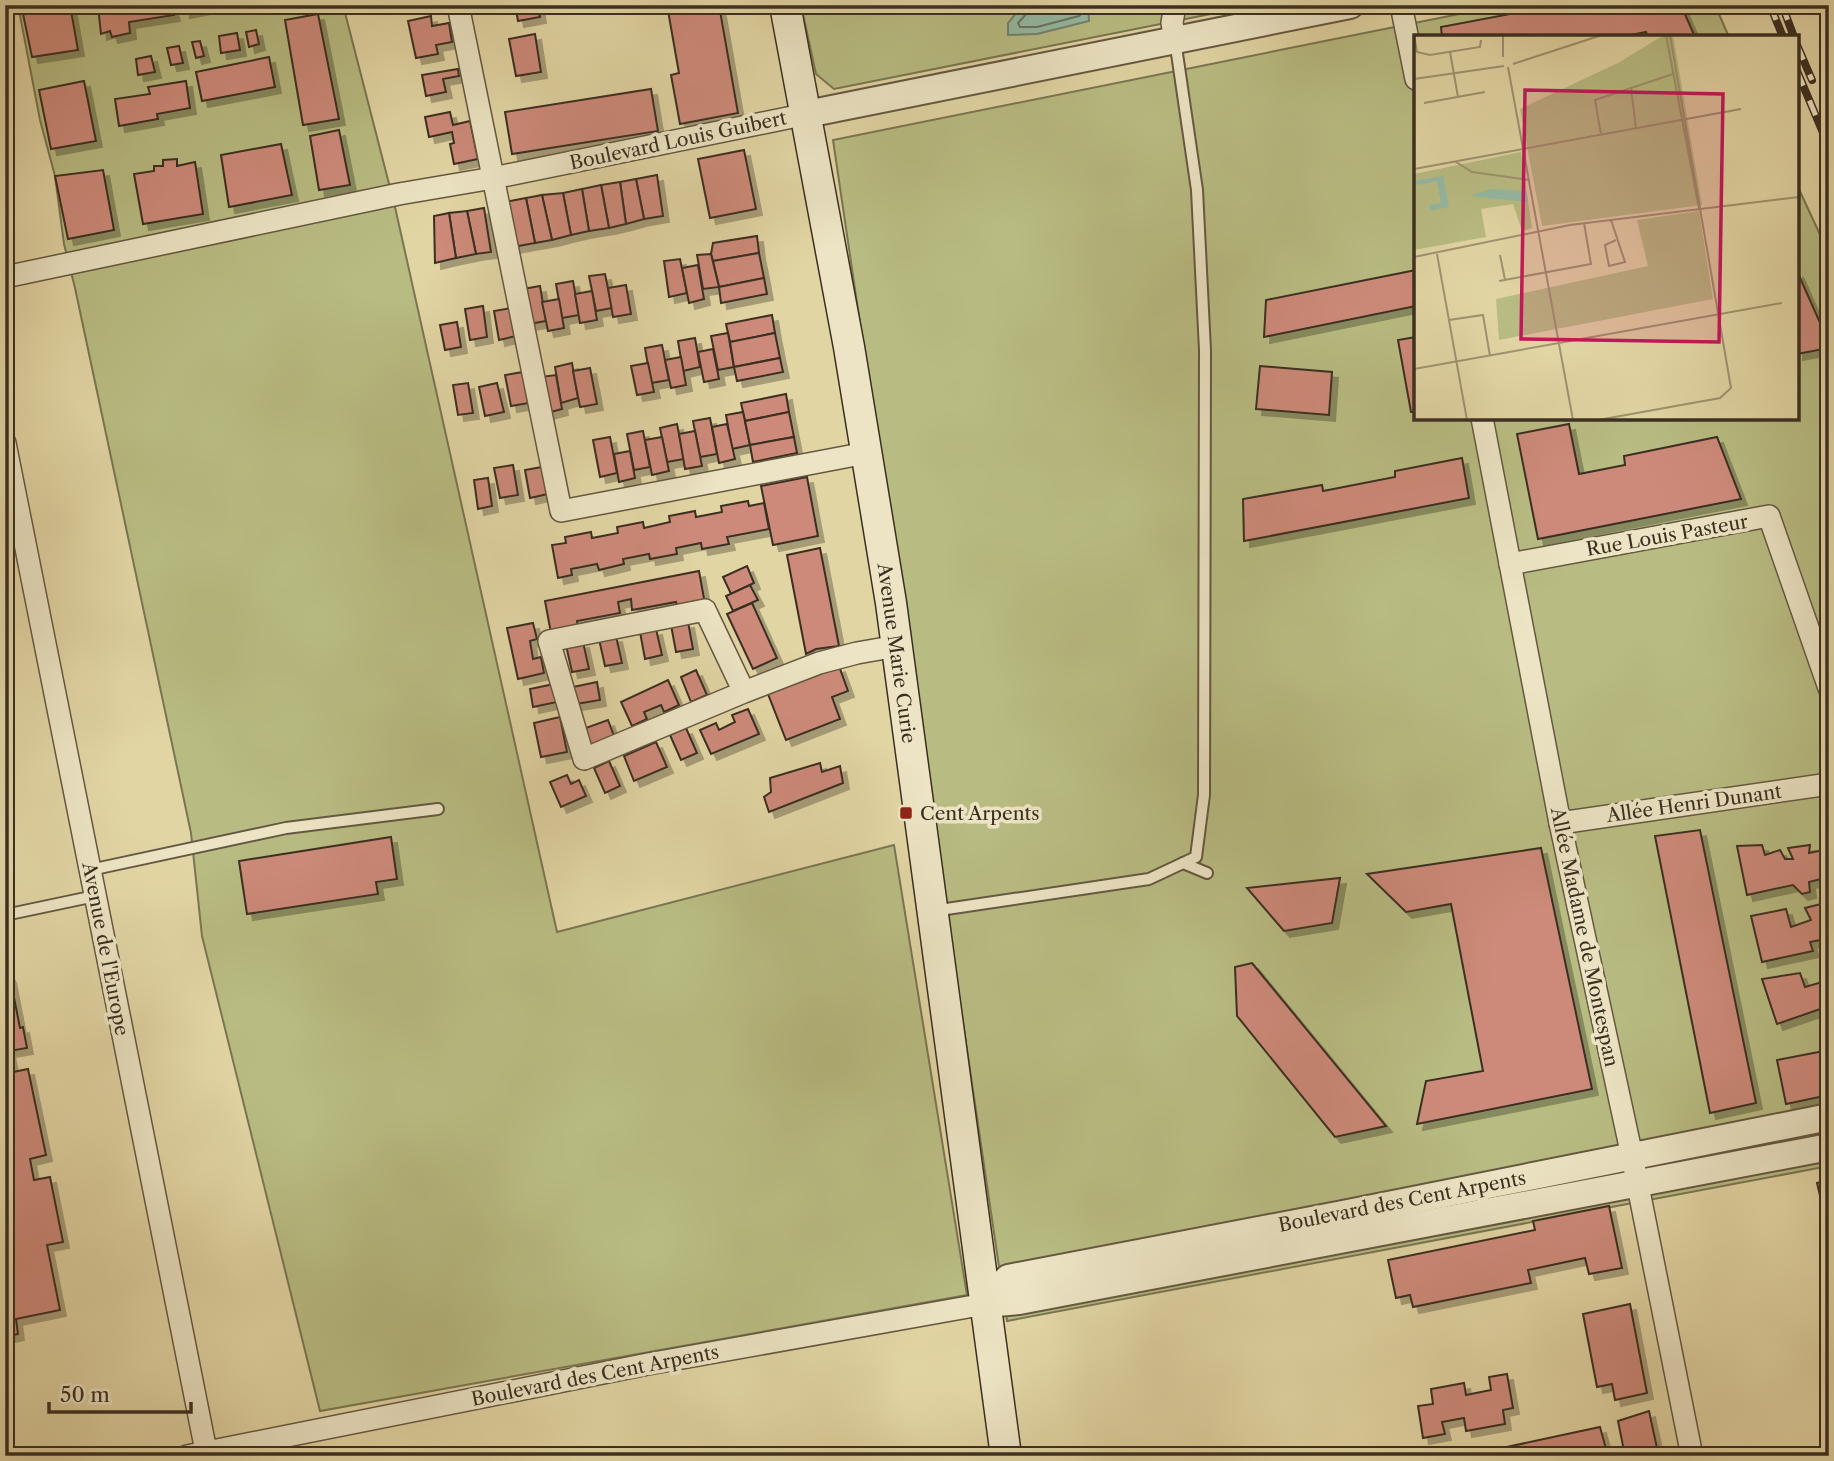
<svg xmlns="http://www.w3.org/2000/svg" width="1834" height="1461" viewBox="0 0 1834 1461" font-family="'Libre Caslon Text',serif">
<defs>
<filter id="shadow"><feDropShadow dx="6" dy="6" stdDeviation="0" flood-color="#0004"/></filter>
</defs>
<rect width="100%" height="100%" fill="#e2d5a4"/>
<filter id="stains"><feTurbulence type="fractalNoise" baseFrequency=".00286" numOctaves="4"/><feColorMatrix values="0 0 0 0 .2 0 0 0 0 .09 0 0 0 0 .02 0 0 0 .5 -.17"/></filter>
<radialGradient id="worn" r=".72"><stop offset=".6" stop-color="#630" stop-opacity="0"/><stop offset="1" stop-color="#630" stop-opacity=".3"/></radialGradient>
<g fill="#b8bc82" stroke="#7a7652" stroke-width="2">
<path d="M18 5H343L395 207 557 932 894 845 967 1295 320 1411 202 936 191 833 75 288 64 244 55 176 40 120Z"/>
<path d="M801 5H1256L834 89 816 74Z"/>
<path d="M1504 5H1715L1729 37H1416V418H1797V185L1829 254V1166L1007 1321 833 140Z"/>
</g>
<path fill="#95b9a3" stroke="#71826f" stroke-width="2" d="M1023 5H1088L1089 21 1037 34 1008 35V23Z"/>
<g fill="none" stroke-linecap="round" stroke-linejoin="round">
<path stroke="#687462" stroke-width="2" d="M1029 5 1028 12 1018 23 1020 27H1037L1079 16 1081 14V5"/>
</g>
<g fill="#cd8a7a" stroke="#3b2f21" stroke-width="2" filter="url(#shadow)">
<path d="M65 5H70L78 50 32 57 23 14Z"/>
<path d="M102 5H171L174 15 129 22 130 33 112 37 110 31 101 34 98 6Z"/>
<path d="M183 5H220L184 12Z"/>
<path d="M515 5H538L540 17 518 21Z"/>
<path d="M667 5H719L738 113 680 124 671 75 679 73Z"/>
<path d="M1558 5H1681L1695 37H1648L1646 32 1621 37H1442L1441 27Z"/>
<path d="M318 14 339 119 303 125 285 20Z"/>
<path d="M431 16 432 26 449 23 452 42 436 45 438 54 416 58 408 21Z"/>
<path d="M256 30 259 44 249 47 246 32Z"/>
<path d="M237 33 240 50 221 53 219 36Z"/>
<path d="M535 34 541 72 516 76 509 39Z"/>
<path d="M200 41 204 56 196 58 192 42Z"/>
<path d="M179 46 183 63 171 65 167 48Z"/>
<path d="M151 56 155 72 138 75 136 59Z"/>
<path d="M269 57 275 87 202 101 196 72Z"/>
<path d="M458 69 459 76 443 79 446 92 426 96 422 75Z"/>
<path d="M84 81 96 141 51 149 39 90Z"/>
<path d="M186 81 190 108 157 114 158 119 119 126 115 99 150 94 148 87Z"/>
<path d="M651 89 658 131 512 154 505 112Z"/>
<path d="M450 112 453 125 470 121 478 159 454 164 450 144 454 143 452 132 429 137 425 117Z"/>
<path d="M339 130 350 185 319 190 310 136Z"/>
<path d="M281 144 292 195 229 207 221 155Z"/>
<path d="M744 150 756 209 710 218 698 159Z"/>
<path d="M177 159V166L195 162 203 214 143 224 134 174 154 171V166H163V160Z"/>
<path d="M103 170 114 230 68 239 55 176Z"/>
<path d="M657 175 663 216 644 219 636 179Z"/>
<path d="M636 179 644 219 626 224 620 182Z"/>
<path d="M620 182 626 224 609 228 601 185Z"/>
<path d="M601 185 609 228 589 231 582 189Z"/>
<path d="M582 189 589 231 571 235 563 193Z"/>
<path d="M563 193 571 235 552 240 542 195Z"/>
<path d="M542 195 552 240 535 243 526 198Z"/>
<path d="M526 198 535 243 513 247 505 202Z"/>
<path d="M484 208 491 252 476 254 467 211Z"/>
<path d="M467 211 476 254 456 258 449 213Z"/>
<path d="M449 213 456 258 435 263 434 216Z"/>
<path d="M757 236 759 253 713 261 711 254 713 243Z"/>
<path d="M759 253 764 278 719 287 713 261Z"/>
<path d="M711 254 719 287 703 289 697 255Z"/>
<path d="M680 259 687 293 669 297 664 261Z"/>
<path d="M698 265 704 299 689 303 682 268Z"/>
<path d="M1416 270V306L1264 337 1266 300Z"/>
<path d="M1797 271 1829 343V348L1797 354Z"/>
<path d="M605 274 612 308 596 311 589 276Z"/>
<path d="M764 278 767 294 721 303 719 287Z"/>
<path d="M573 281 579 315 562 318 556 284Z"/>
<path d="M626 285 631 314 613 317 608 288Z"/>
<path d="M540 286 546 321 529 324 523 289Z"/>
<path d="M592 291 597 320 580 323 575 294Z"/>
<path d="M559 299 564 328 548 331 542 302Z"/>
<path d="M483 306 487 337 470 340 465 309Z"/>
<path d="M511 308 516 336 499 340 494 311Z"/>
<path d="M772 315 775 333 730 342 726 324Z"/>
<path d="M457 322 461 347 445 350 440 325Z"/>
<path d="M728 333 734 367 718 370 711 336Z"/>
<path d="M775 333 780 358 734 367 730 342Z"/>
<path d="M1416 337V412H1411L1398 340Z"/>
<path d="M695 338 700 367 683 371 678 341Z"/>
<path d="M662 345 669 380 651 383 645 348Z"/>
<path d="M713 349 719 379 704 382 698 352Z"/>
<path d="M681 357 686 385 671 388 665 360Z"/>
<path d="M780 358 783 372 737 381 734 367Z"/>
<path d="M572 363 578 398 561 403 555 367Z"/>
<path d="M648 363 654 392 637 395 631 366Z"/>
<path d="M1260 366 1332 372 1329 415 1256 409Z"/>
<path d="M590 368 597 404 580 407 573 371Z"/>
<path d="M523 372 529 403 511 406 505 375Z"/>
<path d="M556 375 562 409 547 413 540 377Z"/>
<path d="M468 383 473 413 458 415 453 385Z"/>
<path d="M497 383 504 412 485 416 479 387Z"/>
<path d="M786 394 789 412 745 421 741 403Z"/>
<path d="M743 412 750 445 732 449 726 415Z"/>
<path d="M789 412 794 437 750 445 745 421Z"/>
<path d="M710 418 717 454 700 457 693 421Z"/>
<path d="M677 424 684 459 667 462 660 428Z"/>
<path d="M727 424 735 459 719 463 712 427Z"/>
<path d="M1569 424 1579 474 1625 465 1624 456 1717 437 1741 499 1538 539 1517 434Z"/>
<path d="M643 431 650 467 634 470 627 434Z"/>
<path d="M695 431 702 466 685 469 679 434Z"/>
<path d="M610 437 617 473 600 477 593 440Z"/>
<path d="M662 437 669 471 652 475 645 440Z"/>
<path d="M794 437 797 453 753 462 750 445Z"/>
<path d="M630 451 635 478 619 482 614 454Z"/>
<path d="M1462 458 1469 498 1244 541 1243 499 1322 485 1323 491 1395 477V471Z"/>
<path d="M513 465 518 495 500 498 494 468Z"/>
<path d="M542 467 548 494 530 498 525 470Z"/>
<path d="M807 477 818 536 773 545 761 486Z"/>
<path d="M488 478 492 506 478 509 474 480Z"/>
<path d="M748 501 749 506 764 503 769 529 727 537 729 544 702 549 701 543 676 548 677 554 650 559 649 554 623 559 624 564 599 570 597 564 571 569 572 575 558 578 552 545 566 543 565 537 591 532 592 538 618 533 617 527 643 522 644 528 670 522 669 516 695 511 696 517 722 512 721 506Z"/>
<path d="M820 548 839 646 816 649 806 654 787 555Z"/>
<path d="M747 566 754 583 731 594 723 577Z"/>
<path d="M699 571 705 604 678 609 676 602 632 610 631 599 618 602 620 613 577 621 578 628 551 633 545 601Z"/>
<path d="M750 585 758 600 733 611 726 596Z"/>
<path d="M752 603 777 658 753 669 727 614Z"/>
<path d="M688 622 693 649 676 652 671 625Z"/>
<path d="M533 623 537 639 530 641 533 659 541 657 544 673 518 679 507 628Z"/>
<path d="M656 629 662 655 645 659 640 632Z"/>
<path d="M616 636 622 663 605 666 599 639Z"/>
<path d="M583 642 589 669 572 672 566 645Z"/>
<path d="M839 666 848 691 832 697 840 719 786 740 768 694Z"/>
<path d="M696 670 707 695 691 702 681 677Z"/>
<path d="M668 680 679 705 664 712 661 705 644 712 647 719 632 726 621 702Z"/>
<path d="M597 682 600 700 576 704 573 687Z"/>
<path d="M554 684 557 702 533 707 530 689Z"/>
<path d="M748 709 759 734 711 754 700 730 716 723 719 730 735 722 732 715Z"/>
<path d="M560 717 567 752 541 757 534 723Z"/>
<path d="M608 720 614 736 589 746 583 729Z"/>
<path d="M686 728 697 753 681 760 670 735Z"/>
<path d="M656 742 667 767 634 781 624 756Z"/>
<path d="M609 761 620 786 605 793 594 768Z"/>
<path d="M820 763 822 772 840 766 843 783 769 812 764 797 771 792 770 778Z"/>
<path d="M567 775 571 784 579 780 586 796 561 807 550 782Z"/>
<path d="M1700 830 1756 1103 1710 1113 1655 836Z"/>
<path d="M1829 835V877L1809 882 1810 892 1802 894 1793 885 1747 895 1737 846 1762 845 1765 855 1780 850 1785 859H1793L1788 848 1810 845 1809 853 1824 850 1822 836Z"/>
<path d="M391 837 397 879 376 882 378 894 247 914 239 861Z"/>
<path d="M1541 848 1592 1089 1417 1124 1426 1081 1483 1071 1451 904 1406 912 1367 874Z"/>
<path d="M1340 878 1332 923 1284 931 1247 888Z"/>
<path d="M1829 902V947L1827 948 1826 939 1810 942 1813 951 1762 962 1751 916 1786 909 1791 927 1811 920 1805 908Z"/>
<path d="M1252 963 1386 1126 1335 1137 1237 1016 1235 967Z"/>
<path d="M5 967 10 977 20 1028 23 1027 27 1048 9 1051 13 1072 28 1069 46 1155 30 1159 34 1180 50 1177 63 1242 47 1245 60 1310 16 1319 18 1334 5 1337Z"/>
<path d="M1800 973 1805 987 1829 980V1006L1777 1024 1762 979Z"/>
<path d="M1829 1050V1095L1786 1104 1777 1060Z"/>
<path d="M1829 1180V1234L1817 1183Z"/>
<path d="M1609 1206 1622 1268 1589 1274 1585 1258 1528 1270 1531 1283 1413 1307 1410 1295 1396 1298 1388 1260 1535 1230 1533 1221Z"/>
<path d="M1630 1304 1647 1393 1615 1400 1612 1384 1597 1387 1583 1314Z"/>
<path d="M1507 1374 1513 1408 1503 1410 1505 1424 1466 1431 1464 1418 1442 1422 1445 1434 1423 1438 1418 1406 1433 1404 1431 1389 1464 1383 1466 1395 1491 1390 1489 1377Z"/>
<path d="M1649 1411 1657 1448 1625 1456 1618 1421Z"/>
<path d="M1600 1427 1608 1456H1465Z"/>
</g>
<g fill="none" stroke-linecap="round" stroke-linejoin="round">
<defs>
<g id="service">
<path d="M1183 863 1207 873"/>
<path d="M90 870 286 828 438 809"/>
<path d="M933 911 1149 879 1196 857 1204 795 1205 350 1197 190 1175 40"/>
<path d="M5 915 95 896"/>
</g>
<g id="minor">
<path d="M458 5 561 511 866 453"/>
<path d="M1175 5 1172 23 1175 40"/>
<path d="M1401 5 1416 79"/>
<path d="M5 277 399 194 493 178 807 114"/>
<path d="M1482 418 1560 823 1632 1156 1692 1456"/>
<path d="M5 443 207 1456"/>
<path d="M1510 564 1769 516 1829 688"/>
<path d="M744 692 705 610 549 641 584 759 744 692 819 663 857 653 897 646"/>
<path d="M1560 823 1829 784"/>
<path d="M187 1456 648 1364 985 1304"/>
</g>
<g id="tertiary">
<path d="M807 114 1350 5"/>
<path d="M985 1304 1008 1278 1343 1214 1829 1117"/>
<path d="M985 1304 1019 1301 1829 1147"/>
</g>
<path id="secondary" d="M785 5 849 347 891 603 1006 1456"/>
</defs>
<use href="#service" stroke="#655842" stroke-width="14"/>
<use href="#minor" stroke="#655842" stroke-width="24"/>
<use href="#tertiary" stroke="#655842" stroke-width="30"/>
<use href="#secondary" stroke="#3b2f21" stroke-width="33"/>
<use href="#service" stroke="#ece4c4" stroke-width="10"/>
<use href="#minor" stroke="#ece4c4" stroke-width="21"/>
<use href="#tertiary" stroke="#ece4c4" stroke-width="26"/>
<use href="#secondary" stroke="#ece4c4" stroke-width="30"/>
<defs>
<g id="rail">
<path d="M1770 5 1783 37"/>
<path d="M1782 5 1794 37"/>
<path d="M1797 45 1812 80"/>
<path d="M1797 71 1829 147"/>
</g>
</defs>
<use href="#rail" stroke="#3b2f21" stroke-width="8"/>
<use href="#rail" stroke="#ece4c4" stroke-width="5" stroke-dasharray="16" stroke-linecap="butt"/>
</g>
<rect fill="#8f2418" stroke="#ece4c4" stroke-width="2.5" x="899" y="806" width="14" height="14" rx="3.5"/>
<g text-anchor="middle" stroke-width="7" stroke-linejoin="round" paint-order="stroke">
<g font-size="19" fill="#3b2f21" stroke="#ece4c4">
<text transform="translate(678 140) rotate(-12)" y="7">Boulevard Louis Guibert</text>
<text transform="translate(1667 535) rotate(-10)" y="7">Rue Louis Pasteur</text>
<text transform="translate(897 653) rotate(82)" y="7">Avenue Marie Curie</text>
<text transform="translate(1694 803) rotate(-8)" y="7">Allée Henri Dunant</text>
<text transform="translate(1585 937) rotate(78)" y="7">Allée Madame de Montespan</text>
<text transform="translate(106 949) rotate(79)" y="7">Avenue de l'Europe</text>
<text transform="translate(1402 1201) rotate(-11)" y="7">Boulevard des Cent Arpents</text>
<text transform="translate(595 1375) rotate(-11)" y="7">Boulevard des Cent Arpents</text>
</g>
<g font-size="19" fill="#3b2f21" stroke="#ece4c4" text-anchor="start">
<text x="920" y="820">Cent Arpents</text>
</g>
</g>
<g transform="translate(1414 35)">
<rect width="385" height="385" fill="#e2d5a4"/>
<path d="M250 0H259L288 170 128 191 106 74 204 28ZM107 117 118 193 108 196 99 169 67 174 72 202 0 215V139ZM285 176 299 264 85 305 82 264 234 231 223 185Z" fill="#b8bc82"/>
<path d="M29 141 35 172 16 176 15 170 27 168 23 146 4 150 0 146ZM76 154 112 156 114 167 56 161Z" fill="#95b9a3"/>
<path fill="none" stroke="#9f9370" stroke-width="2" d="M0 0 3 17 16 20 66 12 67 5M89 0V22M252 0 285 173M36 17 44 62M99 29 188 0M94 32 159 385M0 44 90 31M217 53 222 94M10 68 71 57M187 100 181 65 259 39M42 127 58 137 115 145M0 134 327 74M197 185 211 227 195 231 191 210 202 205M23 219 53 385M86 220 91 245M0 222 156 190 385 162M85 246 177 229 170 188M35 285 69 280 76 321M0 334 368 268M184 385 306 363 317 353 256 0"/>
<path fill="#c2185b" fill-opacity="0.15" stroke="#c2185b" stroke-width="3.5" d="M111 55 309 59 305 307 107 304Z"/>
<rect width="385" height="385" fill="none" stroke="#3b2f21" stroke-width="3.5"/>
</g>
<rect width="1834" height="1461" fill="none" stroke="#e2d5a4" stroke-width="28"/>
<rect x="7" y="7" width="1820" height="1447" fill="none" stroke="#3b2f21" stroke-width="3.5"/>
<rect x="14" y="14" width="1806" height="1433" fill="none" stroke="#3b2f21" stroke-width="2"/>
<path d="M49 1402v10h142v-10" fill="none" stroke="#3b2f21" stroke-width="3.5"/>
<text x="60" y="1402" font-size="21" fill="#3b2f21" stroke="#ece4c4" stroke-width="5" paint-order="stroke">50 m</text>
<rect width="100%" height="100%" filter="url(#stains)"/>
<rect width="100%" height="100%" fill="url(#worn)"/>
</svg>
